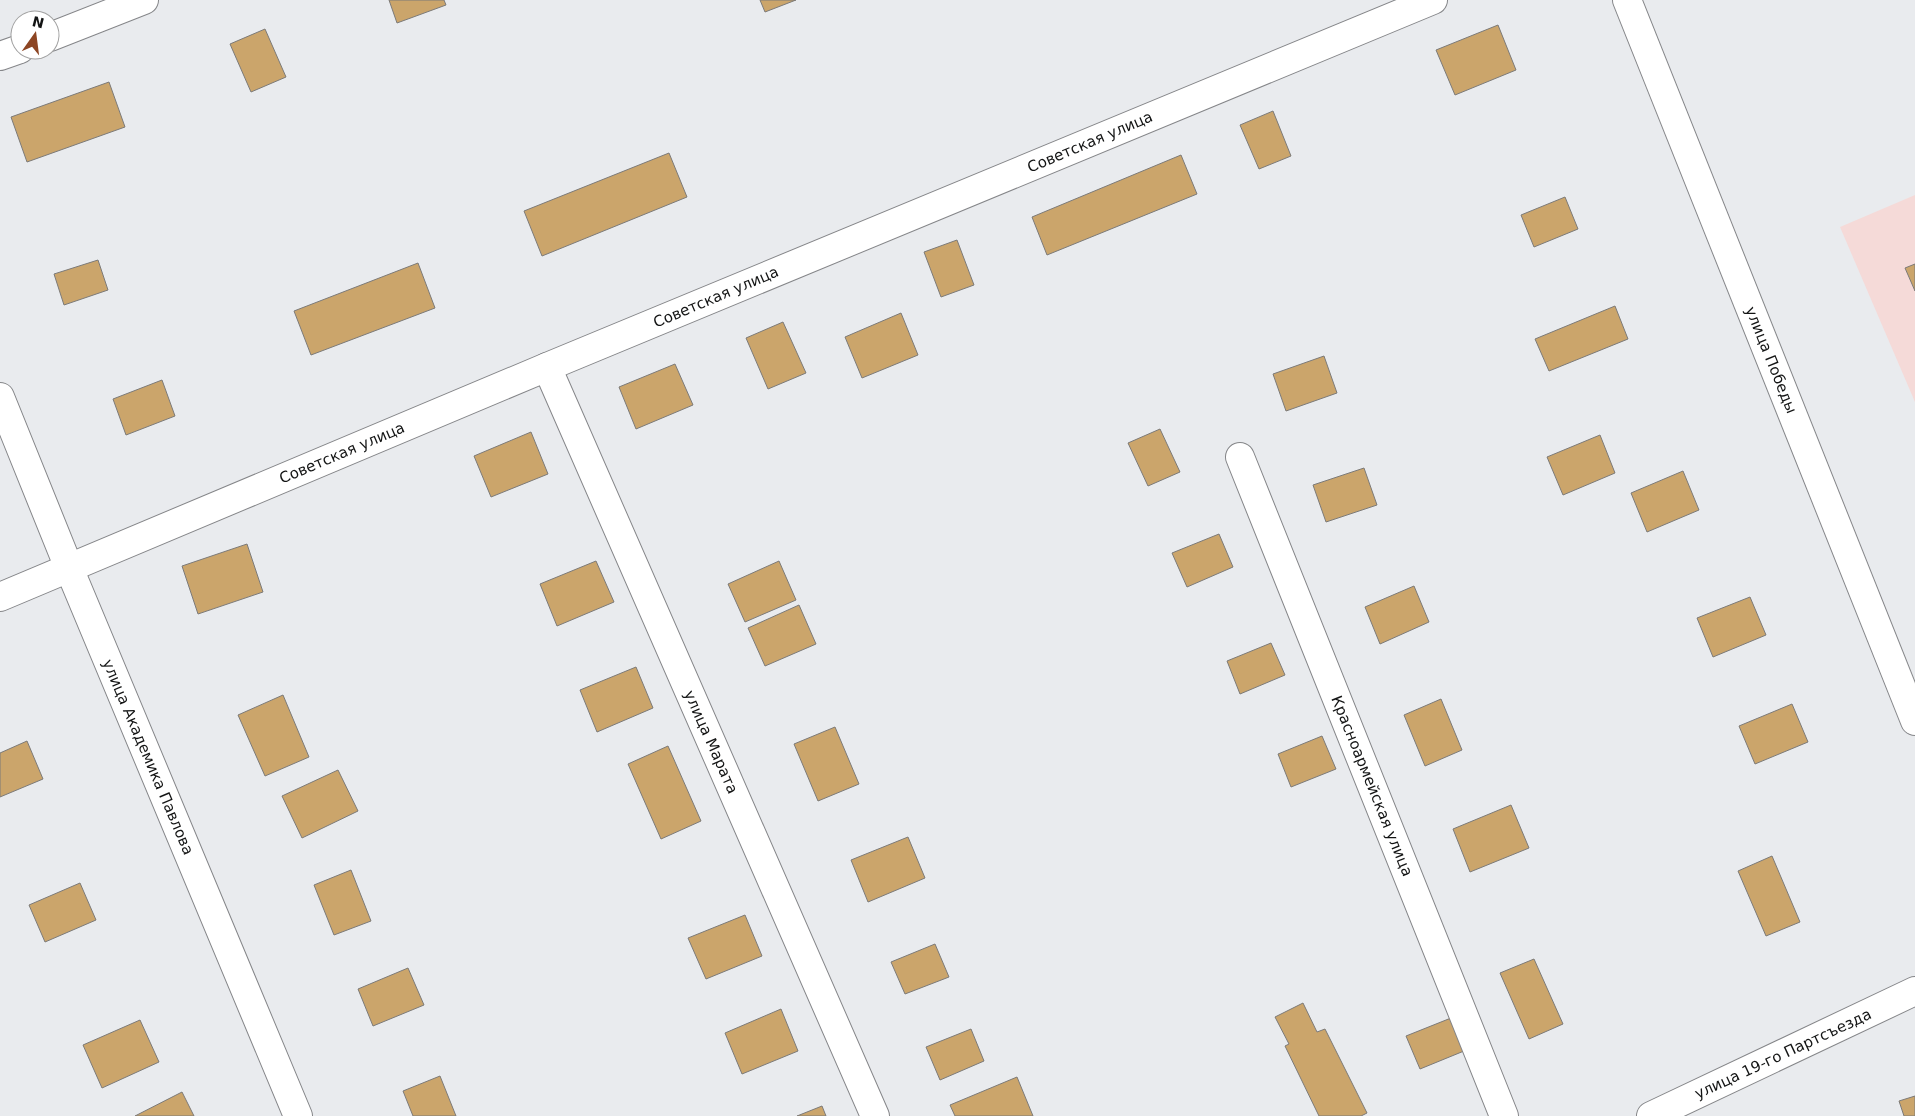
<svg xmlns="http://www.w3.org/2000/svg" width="1915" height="1116" viewBox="0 0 1915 1116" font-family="'DejaVu Sans',sans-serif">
<rect width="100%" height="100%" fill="#e9ebee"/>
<path fill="#f5dad8" d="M1915 195V402L1840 227Z"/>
<g fill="#cba56b" stroke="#7c7a78">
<path d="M389 0H444L446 5 397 23Z"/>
<path d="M760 0H796L765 12Z"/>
<path d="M1498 25 1516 70 1455 95 1436 50Z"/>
<path d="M265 29 286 77 251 92 230 44Z"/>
<path d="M109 82 125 127 27 162 11 117Z"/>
<path d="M1273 111 1291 156 1259 169 1240 125Z"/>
<path d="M669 153 687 197 542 256 524 211Z"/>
<path d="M1181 155 1197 194 1047 255 1032 217Z"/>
<path d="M1565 197 1578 229 1534 247 1521 215Z"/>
<path d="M957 240 974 285 941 297 924 252Z"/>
<path d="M98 260 108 290 64 305 54 274Z"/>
<path d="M418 263 435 308 311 355 294 311Z"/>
<path d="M1915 264V291L1905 268Z"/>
<path d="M1615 306 1628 339 1549 371 1535 339Z"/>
<path d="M901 313 918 355 862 378 845 337Z"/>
<path d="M783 322 806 373 768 389 746 338Z"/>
<path d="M1324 356 1337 393 1286 411 1273 374Z"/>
<path d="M675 364 693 405 636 429 619 387Z"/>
<path d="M162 380 175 416 126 435 113 399Z"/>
<path d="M1160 429 1180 472 1148 486 1128 443Z"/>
<path d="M531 432 548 474 491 497 474 456Z"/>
<path d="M1600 435 1615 473 1563 495 1547 457Z"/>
<path d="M1364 468 1377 505 1326 522 1313 485Z"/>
<path d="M1683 471 1699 510 1647 532 1631 493Z"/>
<path d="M1219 534 1233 567 1187 587 1172 553Z"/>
<path d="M247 544 263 592 198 614 182 566Z"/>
<path d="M596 561 614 602 557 626 540 584Z"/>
<path d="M779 561 796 600 745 622 728 584Z"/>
<path d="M1414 586 1429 622 1380 644 1365 607Z"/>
<path d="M1750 597 1766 635 1713 657 1697 618Z"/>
<path d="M799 605 816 644 765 666 748 628Z"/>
<path d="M1271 643 1285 675 1240 694 1227 661Z"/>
<path d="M636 667 653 708 597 732 580 690Z"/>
<path d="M283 695 309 757 265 776 238 715Z"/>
<path d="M1441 699 1462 750 1425 766 1404 715Z"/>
<path d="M1792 704 1808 742 1755 764 1739 726Z"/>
<path d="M835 727 859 784 818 801 794 744Z"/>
<path d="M1322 736 1336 769 1291 787 1278 754Z"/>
<path d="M27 741 43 779 0 797V753Z"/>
<path d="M668 746 701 821 661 839 628 764Z"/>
<path d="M338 770 358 811 302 838 282 796Z"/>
<path d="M1511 805 1529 848 1470 872 1453 829Z"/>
<path d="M908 837 925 878 868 902 851 860Z"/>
<path d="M1772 856 1800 922 1766 936 1738 871Z"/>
<path d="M351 870 371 921 334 935 314 885Z"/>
<path d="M80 883 96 920 45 942 29 905Z"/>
<path d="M745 915 762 956 706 979 688 938Z"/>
<path d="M935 944 949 977 905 994 891 962Z"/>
<path d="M1534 959 1563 1024 1529 1039 1500 973Z"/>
<path d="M408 968 424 1005 373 1026 358 989Z"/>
<path d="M1303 1003 1317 1032 1325 1029 1367 1113 1361 1116H1319L1285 1046 1289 1044 1275 1017Z"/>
<path d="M781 1009 798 1051 742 1074 725 1033Z"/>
<path d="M1451 1018 1464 1051 1420 1069 1406 1036Z"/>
<path d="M140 1020 159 1062 102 1088 83 1045Z"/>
<path d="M971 1029 984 1061 940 1080 926 1047Z"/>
<path d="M440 1076 456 1116H413L403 1091Z"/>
<path d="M1017 1077 1033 1116H955L950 1105Z"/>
<path d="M182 1092 194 1116H135Z"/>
<path d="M1915 1096V1116H1904L1899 1101Z"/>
<path d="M822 1106 826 1116H797Z"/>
</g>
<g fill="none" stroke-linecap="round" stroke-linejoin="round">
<defs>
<g id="minor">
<path d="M1627 0 1915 721"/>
<path d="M50 37 144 0"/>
<path d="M0 56 20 49"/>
<path d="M547 367 875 1116"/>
<path d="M0 397 69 568 298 1116"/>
<path d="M1240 457 1504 1116"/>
<path d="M0 597 547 367 1433 0"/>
<path d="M1651 1116 1915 991"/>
</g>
</defs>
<use href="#minor" stroke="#858689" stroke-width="30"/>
<use href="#minor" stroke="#fff" stroke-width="28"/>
</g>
<g text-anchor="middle" stroke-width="5" stroke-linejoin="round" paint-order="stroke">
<g font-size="15" fill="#131414" stroke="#fff">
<text transform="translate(1090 142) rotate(-23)" y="5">Советская улица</text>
<text transform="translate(716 297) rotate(-23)" y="5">Советская улица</text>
<text transform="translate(1771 360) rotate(68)" y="5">улица Победы</text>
<text transform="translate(342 453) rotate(-23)" y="5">Советская улица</text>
<text transform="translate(711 742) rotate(66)" y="5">улица Марата</text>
<text transform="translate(148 757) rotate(67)" y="5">улица Академика Павлова</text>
<text transform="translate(1372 786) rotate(68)" y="5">Красноармейская улица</text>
<text transform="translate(1783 1054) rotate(-25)" y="5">улица 19-го Партсъезда</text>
</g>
</g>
<g transform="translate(35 35) rotate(14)"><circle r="24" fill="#ffffff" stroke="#a1a1a1"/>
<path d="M0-4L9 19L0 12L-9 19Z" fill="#8d4523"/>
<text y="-8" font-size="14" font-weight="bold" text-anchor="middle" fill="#131414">N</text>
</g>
</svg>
